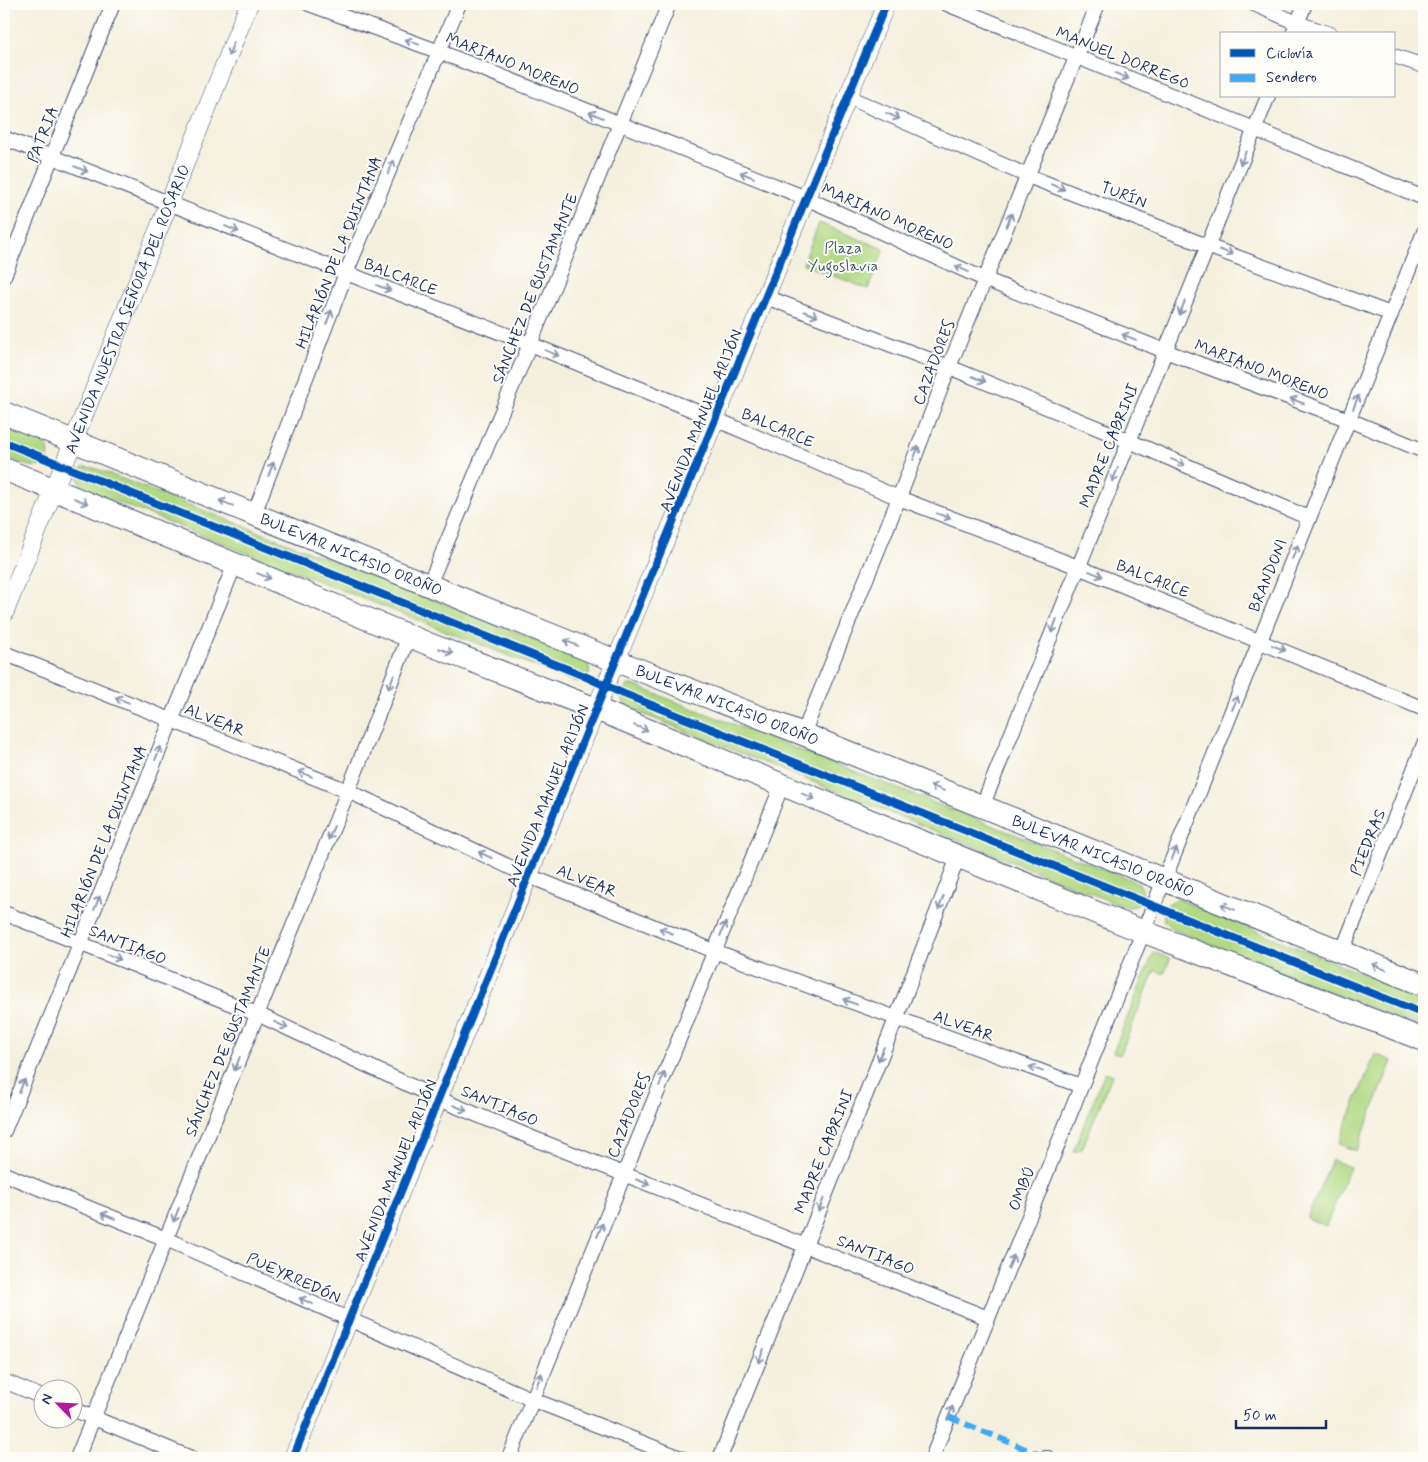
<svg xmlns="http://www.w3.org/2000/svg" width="1428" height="1462" viewBox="0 0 1428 1462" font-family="Mynerve,sans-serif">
<rect width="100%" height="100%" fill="#fdfcf7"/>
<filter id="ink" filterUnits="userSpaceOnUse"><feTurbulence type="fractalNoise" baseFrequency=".02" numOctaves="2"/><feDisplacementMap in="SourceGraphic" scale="10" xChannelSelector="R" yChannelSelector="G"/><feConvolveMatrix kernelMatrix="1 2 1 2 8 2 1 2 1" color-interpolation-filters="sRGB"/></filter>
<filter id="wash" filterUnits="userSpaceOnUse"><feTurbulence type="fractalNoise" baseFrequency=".0096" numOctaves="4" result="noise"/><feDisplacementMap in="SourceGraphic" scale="20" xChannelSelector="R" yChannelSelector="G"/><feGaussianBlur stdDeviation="1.12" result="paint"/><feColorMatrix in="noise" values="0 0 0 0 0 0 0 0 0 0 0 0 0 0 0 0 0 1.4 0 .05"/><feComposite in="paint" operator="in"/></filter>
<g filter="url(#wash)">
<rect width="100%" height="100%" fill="#f5f0de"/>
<g fill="#b1d984" stroke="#668471">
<path d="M819 223 884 249 868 289 803 264Z"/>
<path d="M4 427C14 431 41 438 47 446 49 449 49 454 48 457 43 477 15 460 4 456Z"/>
<path d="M85 467 94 468 583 658C589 665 592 670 587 679L582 681H573L84 489C79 482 77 478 81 469Z"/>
<path d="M629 685H633L1139 883C1148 898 1141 908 1125 907L628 708C620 699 620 692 629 685Z"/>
<path d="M1178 899 1424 999V1029L1172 929 1164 921C1162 908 1166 903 1178 899Z"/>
<path d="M1154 952 1170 959 1164 974 1155 970 1120 1055 1113 1052Z"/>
<path d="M1375 1054 1392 1061 1356 1151 1338 1144Z"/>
<path d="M1105 1072 1112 1075 1082 1149 1073 1152Z"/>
<path d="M1332 1160 1350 1167 1326 1226 1307 1218Z"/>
</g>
</g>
<g filter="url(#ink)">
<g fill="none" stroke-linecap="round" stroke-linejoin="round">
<defs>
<g id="minor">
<path d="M309 4 440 52 806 198 984 279 1165 351 1349 420 1424 451"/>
<path d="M947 4 1424 198"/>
<path d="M1254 4 1297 23 1330 34"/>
<path d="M1293 34 1305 4"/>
<path d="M1394 56 1424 66"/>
<path d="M848 97 1028 176 1207 246 1391 314"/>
<path d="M4 138 346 273 530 344 715 419 899 498 1078 567 1424 709"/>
<path d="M4 276 113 4"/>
<path d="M766 297 949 367 1129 441 1309 518"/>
<path d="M254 514 346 273 459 4"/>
<path d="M429 585 530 344 669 4"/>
<path d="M4 653 348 791 529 876 714 951 1081 1086"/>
<path d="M803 734 899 498 949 367 1098 4"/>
<path d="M982 807 1268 96"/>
<path d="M4 913 257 1014 439 1099 535 1139 988 1318"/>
<path d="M1342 952 1424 744"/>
<path d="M4 1131 235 564"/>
<path d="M4 1174 166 1239 531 1399 681 1458"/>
<path d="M4 1381 42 1397"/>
<path d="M72 1409 191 1458"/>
<path d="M77 1458 348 791 409 636"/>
<path d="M509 1458 782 785"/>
<path d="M720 1458 896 1019 958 857"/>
<path d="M932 1458 1424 232"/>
<path d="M1046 1458H1048"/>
</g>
<g id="tertiary">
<path id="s1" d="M4 614 249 4"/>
<path d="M293 1458 596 709 886 4"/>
</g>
<g id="primary">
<path id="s2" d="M4 413 591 651 803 734 1424 985"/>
<path d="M4 469 426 643 596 709 1129 926 1424 1040"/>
</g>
</defs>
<use href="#minor" stroke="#3c4c71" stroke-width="16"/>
<use href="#tertiary" stroke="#3c4c71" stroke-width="19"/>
<use href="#primary" stroke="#3c4c71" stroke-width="24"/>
<use href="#minor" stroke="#fff" stroke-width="14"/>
<use href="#tertiary" stroke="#fff" stroke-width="18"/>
<use href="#primary" stroke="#fff" stroke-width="22"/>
<path stroke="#3fa9f5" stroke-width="6" stroke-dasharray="12 6" stroke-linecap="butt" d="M949 1417 1047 1458"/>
<defs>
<g id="cycleway">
<path d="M4 442 582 675 624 694 1424 1014"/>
<path d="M293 1458 596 709 886 4"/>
</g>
</defs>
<use href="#cycleway" stroke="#fdfcf7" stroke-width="11"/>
<use href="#cycleway" stroke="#0057b8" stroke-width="8"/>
</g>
<defs><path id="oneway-shaft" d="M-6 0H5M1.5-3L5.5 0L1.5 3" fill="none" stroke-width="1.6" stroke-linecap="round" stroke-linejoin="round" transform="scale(1.25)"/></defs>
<g stroke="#8d97ae">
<use href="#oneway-shaft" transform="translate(412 42) rotate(-160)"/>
<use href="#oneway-shaft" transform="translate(231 49) rotate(112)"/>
<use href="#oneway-shaft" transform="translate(1122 76) rotate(22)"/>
<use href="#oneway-shaft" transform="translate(596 115) rotate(-158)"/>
<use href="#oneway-shaft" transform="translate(893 116) rotate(24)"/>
<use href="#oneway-shaft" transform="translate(1243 158) rotate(112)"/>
<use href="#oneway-shaft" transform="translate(391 167) rotate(-67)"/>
<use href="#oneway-shaft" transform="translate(81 169) rotate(22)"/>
<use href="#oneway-shaft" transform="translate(747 175) rotate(-158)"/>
<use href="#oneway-shaft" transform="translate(1058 187) rotate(21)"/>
<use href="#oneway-shaft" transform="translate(1009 220) rotate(-67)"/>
<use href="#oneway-shaft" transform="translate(232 229) rotate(22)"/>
<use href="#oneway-shaft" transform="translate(1226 252) rotate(20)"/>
<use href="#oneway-shaft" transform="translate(962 269) rotate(-156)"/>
<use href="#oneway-shaft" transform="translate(384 288) rotate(21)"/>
<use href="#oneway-shaft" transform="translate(1182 308) rotate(112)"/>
<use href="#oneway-shaft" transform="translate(811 314) rotate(21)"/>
<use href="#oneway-shaft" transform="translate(329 317) rotate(-69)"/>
<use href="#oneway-shaft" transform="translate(1129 337) rotate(-158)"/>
<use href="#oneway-shaft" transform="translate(552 353) rotate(22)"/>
<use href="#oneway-shaft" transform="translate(979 379) rotate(22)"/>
<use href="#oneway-shaft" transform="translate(1297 401) rotate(-159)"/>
<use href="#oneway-shaft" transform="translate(1356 402) rotate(-68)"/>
<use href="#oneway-shaft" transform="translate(916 453) rotate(-69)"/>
<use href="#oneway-shaft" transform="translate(1178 462) rotate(23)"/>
<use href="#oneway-shaft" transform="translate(271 469) rotate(-69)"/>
<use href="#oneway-shaft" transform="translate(1115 475) rotate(112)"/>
<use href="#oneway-shaft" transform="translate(81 501) rotate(22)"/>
<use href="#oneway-shaft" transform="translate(226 503) rotate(-158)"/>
<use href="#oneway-shaft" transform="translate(944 516) rotate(21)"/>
<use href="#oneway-shaft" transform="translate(1295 552) rotate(-68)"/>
<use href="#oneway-shaft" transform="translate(1096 574) rotate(22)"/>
<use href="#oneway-shaft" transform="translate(264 576) rotate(22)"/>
<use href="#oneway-shaft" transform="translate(1054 626) rotate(112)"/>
<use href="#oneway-shaft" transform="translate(571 643) rotate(-158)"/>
<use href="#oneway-shaft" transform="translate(1279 648) rotate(22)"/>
<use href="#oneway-shaft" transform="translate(446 651) rotate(21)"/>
<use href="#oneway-shaft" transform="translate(391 682) rotate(111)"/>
<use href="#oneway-shaft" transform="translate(122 700) rotate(-158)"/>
<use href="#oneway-shaft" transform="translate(1235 703) rotate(-68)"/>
<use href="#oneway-shaft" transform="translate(641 728) rotate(22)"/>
<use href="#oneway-shaft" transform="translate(158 753) rotate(-68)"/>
<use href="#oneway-shaft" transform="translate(305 774) rotate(-158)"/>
<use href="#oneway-shaft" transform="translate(937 788) rotate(-158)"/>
<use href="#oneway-shaft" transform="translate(808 796) rotate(22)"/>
<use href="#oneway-shaft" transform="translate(331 833) rotate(112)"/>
<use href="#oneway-shaft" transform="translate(1174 854) rotate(-68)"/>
<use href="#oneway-shaft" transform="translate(485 855) rotate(-155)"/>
<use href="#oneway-shaft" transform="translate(97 903) rotate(-68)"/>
<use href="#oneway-shaft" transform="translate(941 903) rotate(111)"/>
<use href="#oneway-shaft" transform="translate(1228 907) rotate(-158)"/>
<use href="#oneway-shaft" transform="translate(723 929) rotate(-68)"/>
<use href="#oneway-shaft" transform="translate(666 931) rotate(-158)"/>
<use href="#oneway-shaft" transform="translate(114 957) rotate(22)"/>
<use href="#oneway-shaft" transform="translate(1379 967) rotate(-158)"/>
<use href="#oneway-shaft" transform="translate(850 1002) rotate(-159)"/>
<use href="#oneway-shaft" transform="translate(281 1025) rotate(25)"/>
<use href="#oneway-shaft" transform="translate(881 1054) rotate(112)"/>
<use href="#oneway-shaft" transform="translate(237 1064) rotate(112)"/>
<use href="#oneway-shaft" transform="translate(1036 1069) rotate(-160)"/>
<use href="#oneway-shaft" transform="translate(662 1079) rotate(-68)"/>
<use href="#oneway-shaft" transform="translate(22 1086) rotate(-68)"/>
<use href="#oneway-shaft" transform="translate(460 1108) rotate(23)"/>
<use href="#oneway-shaft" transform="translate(643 1182) rotate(21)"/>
<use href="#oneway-shaft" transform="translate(821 1205) rotate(112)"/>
<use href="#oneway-shaft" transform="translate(176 1215) rotate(112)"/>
<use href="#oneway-shaft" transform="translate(108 1216) rotate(-158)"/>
<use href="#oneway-shaft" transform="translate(600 1230) rotate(-68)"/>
<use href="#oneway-shaft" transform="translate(1011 1262) rotate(-68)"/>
<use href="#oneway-shaft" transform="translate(306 1301) rotate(-156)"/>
<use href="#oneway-shaft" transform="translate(761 1356) rotate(112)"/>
<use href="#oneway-shaft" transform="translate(539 1380) rotate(-68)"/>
<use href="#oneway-shaft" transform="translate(950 1413) rotate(-68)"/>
</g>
</g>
<g text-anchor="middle" stroke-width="4" stroke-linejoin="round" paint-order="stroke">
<g font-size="16" fill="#1b2f5e" stroke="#fdfcf7">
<text transform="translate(1123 57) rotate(22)" y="6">MANUEL DORREGO</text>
<text transform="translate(513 63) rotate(22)" y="6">MARIANO MORENO</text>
<text transform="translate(42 134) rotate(-68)" y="6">PATRIA</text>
<text transform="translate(1124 194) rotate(21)" y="6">TURÍN</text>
<text transform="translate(888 216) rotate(24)" y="6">MARIANO MORENO</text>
<text transform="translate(338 252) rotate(-68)" y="6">HILARIÓN DE LA QUINTANA</text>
<text transform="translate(401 276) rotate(21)" y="6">BALCARCE</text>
<text transform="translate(534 288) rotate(-68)" y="6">SÁNCHEZ DE BUSTAMANTE</text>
<text dy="6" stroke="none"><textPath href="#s1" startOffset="329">AVENIDA NUESTRA SEÑORA DEL ROSARIO</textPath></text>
<text transform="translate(933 362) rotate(-69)" y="6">CAZADORES</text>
<text transform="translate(1262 369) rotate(21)" y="6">MARIANO MORENO</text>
<text transform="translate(700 420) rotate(-68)" y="6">AVENIDA MANUEL ARIJÓN</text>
<text transform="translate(778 427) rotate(23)" y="6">BALCARCE</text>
<text transform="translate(1108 445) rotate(-68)" y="6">MADRE CABRINI</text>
<text dy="6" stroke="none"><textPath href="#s2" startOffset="375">BULEVAR NICASIO OROÑO</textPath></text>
<text transform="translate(1267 575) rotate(-68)" y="6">BRANDONI</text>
<text transform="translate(1153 578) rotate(22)" y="6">BALCARCE</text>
<text dy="6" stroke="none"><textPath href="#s2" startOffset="780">BULEVAR NICASIO OROÑO</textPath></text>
<text transform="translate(215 719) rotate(22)" y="6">ALVEAR</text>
<text transform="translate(547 795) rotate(-68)" y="6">AVENIDA MANUEL ARIJÓN</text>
<text transform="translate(103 841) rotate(-68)" y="6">HILARIÓN DE LA QUINTANA</text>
<text transform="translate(1367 842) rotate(-68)" y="6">PIEDRAS</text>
<text dy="6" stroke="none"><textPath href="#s2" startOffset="1185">BULEVAR NICASIO OROÑO</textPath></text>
<text transform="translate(587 880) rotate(22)" y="6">ALVEAR</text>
<text transform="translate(128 944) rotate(22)" y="6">SANTIAGO</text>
<text transform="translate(964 1025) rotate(20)" y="6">ALVEAR</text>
<text transform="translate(227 1041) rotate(-68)" y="6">SÁNCHEZ DE BUSTAMANTE</text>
<text transform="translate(500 1105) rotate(23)" y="6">SANTIAGO</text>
<text transform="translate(628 1115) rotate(-68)" y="6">CAZADORES</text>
<text transform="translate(823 1151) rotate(-68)" y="6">MADRE CABRINI</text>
<text transform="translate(395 1170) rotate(-68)" y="6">AVENIDA MANUEL ARIJÓN</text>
<text transform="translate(1021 1188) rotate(-68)" y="6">OMBÚ</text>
<text transform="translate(876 1254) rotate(22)" y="6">SANTIAGO</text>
<text transform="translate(294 1277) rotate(24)" y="6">PUEYRREDÓN</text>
</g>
<g font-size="16" fill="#405a68" stroke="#fdfcf7">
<text x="843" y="253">Plaza<tspan x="843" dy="18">Yugoslavia</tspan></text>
</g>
</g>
<rect width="1428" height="1462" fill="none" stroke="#fdfcf7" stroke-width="20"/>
<rect x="1220" y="32" width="175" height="65" fill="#fdfcf7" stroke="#a3aaba"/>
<rect x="1230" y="49" width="25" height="8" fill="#0057b8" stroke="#a3aaba"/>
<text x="1266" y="58" font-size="15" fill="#1b2f5e">Ciclovía</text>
<rect x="1230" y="74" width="25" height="8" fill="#3fa9f5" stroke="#a3aaba"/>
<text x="1266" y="82" font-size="15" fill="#1b2f5e">Sendero</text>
<g transform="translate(58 1404) rotate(294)"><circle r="24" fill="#fdfcf7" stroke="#a3aaba"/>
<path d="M0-4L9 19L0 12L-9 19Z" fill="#b5179e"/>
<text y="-8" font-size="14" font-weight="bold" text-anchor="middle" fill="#1b2f5e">N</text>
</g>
<path d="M1236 1420v8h90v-8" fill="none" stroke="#1b2f5e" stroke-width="2.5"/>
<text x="1243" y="1420" font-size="15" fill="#1b2f5e" stroke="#fdfcf7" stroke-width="4" paint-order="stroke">50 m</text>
</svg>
